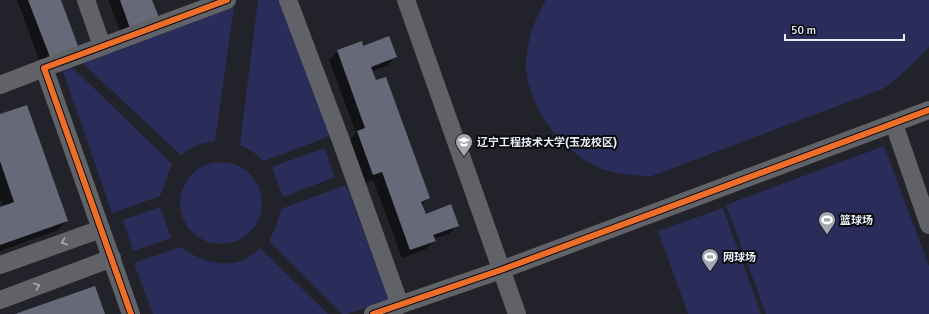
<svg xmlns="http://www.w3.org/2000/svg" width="929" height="314" viewBox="0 0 929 314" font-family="Signika,'Noto Sans SC',sans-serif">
<rect width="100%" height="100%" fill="#22232a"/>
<g fill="#2a2d59">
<path d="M258 0H279L330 136 264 161 252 151 240 145Z"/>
<path d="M546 0H929V47L910 67 885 88 649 177C637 175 624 175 613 172 568 161 530 113 526 69 525 64 526 59 527 54 530 32 535 19 546 0Z"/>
<path d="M234 6 215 141 196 145 181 155 81 62Z"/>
<path d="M72 67 172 164 160 196 112 213 63 71Z"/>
<path d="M884 146 929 266V314H766L726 205Z"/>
<path d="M324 148 335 177 283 197 272 167Z"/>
<circle cx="221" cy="203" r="41"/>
<path d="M346 185 389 299 348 314H342L269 241 276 226 281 209Z"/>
<path d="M160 207 171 238 133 251 123 220Z"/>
<path d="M723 208 761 314H688L658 231Z"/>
<path d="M180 247C205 264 237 273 260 248L328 314H153L134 263Z"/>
</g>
<g fill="#0007">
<path d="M17 0H60L77 46 41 65Z"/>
<path d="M108 0H151L123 39Z"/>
<path d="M363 47 395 57 387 66 372 71 429 198 422 205 425 215 458 225 449 234 434 239 435 241 426 249 402 258 373 180 364 183 349 141 356 133 329 60 338 51Z"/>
<path d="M0 115 67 221 56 231 0 251V208L3 207 0 200Z"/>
</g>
<g fill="#666978">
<path d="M28 0H61L78 46 50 57Z"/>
<path d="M120 0H152L160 20 131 31Z"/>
<path d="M389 36 397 57 371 67 376 80 386 77 430 198 421 202 426 214 451 204 459 226 433 235 436 241 410 250 382 172 373 175 357 131 365 128 337 50 362 41 363 46Z"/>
<path d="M27 105 68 221 0 245V207L14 202 0 161V114Z"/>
<path d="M95 286 105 314H15Z"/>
</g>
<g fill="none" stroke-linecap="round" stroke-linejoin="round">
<g stroke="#616267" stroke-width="18">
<path d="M86 0 102 46"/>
<path d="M288 0 340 138 400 305"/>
<path d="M406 0 517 314"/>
<path d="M0 85 44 68"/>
<path d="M894 124 929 225"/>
<path d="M0 265 101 229"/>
<path d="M0 300 112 258"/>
<path d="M131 314 44 68 227 0"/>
<path d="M373 314 501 270 929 110"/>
</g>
<defs>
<g id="cycleway">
<path d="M131 314 44 68 227 0"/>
<path d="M373 314 501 270 929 110"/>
</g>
</defs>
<use href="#cycleway" stroke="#090a10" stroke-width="8"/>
<use href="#cycleway" stroke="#ee6e29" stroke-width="6"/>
</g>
<defs><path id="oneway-chevron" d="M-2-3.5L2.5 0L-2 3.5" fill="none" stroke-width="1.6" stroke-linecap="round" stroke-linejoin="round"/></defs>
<g stroke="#adafb6">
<use href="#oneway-chevron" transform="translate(64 242) rotate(160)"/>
<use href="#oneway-chevron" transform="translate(37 286) rotate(-20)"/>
</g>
<defs>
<symbol id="university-pin" viewBox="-11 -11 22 30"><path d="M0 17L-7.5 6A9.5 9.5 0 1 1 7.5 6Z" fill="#a5a7af" stroke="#090a10"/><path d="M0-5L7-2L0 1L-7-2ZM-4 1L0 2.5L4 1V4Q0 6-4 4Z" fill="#fff"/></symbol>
<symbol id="stadium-pin" viewBox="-11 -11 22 30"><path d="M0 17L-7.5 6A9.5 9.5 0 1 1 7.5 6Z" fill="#a5a7af" stroke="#090a10"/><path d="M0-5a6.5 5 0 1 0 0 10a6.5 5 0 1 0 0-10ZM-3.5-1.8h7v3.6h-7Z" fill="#fff"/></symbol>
</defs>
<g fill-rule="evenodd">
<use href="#university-pin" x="454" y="132" width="20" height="27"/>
<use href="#stadium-pin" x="817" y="210" width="20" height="27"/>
<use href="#stadium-pin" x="700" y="247" width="20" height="27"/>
</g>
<g text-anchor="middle" stroke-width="4" stroke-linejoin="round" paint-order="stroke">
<g font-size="11" font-weight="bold" fill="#eceef7" stroke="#090a10" text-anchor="start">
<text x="477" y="146">辽宁工程技术大学(玉龙校区)</text>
<text x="840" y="224">篮球场</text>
<text x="723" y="261">网球场</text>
</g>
</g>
<path d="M785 34v6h119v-6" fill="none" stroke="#eceef7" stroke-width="2"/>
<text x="791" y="34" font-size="12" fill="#eceef7" stroke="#090a10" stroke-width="3" paint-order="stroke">50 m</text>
</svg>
